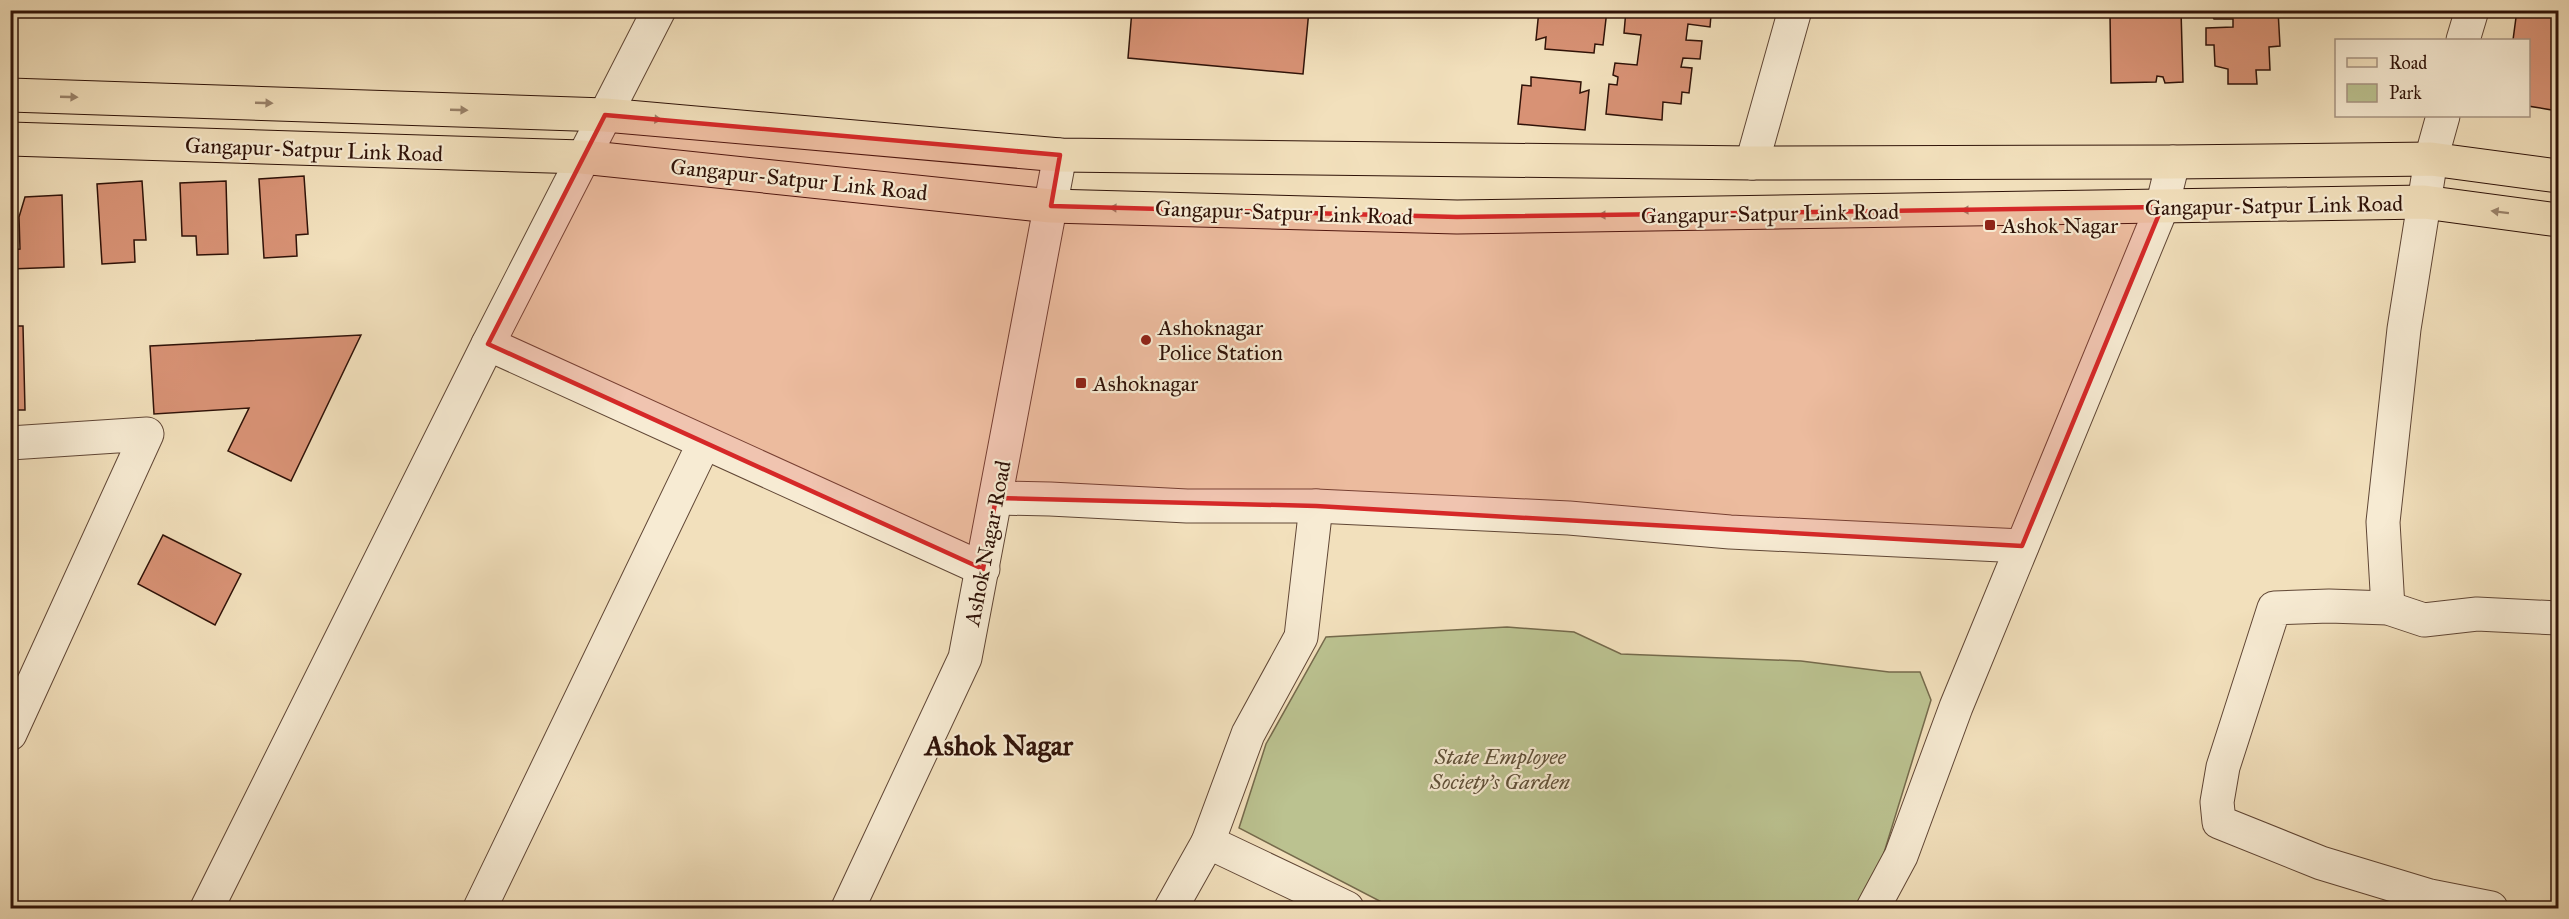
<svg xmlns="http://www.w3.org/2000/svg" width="2569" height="919" viewBox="0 0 2569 919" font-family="'IM FELL Great Primer',serif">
<rect width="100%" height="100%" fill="#f2e0bc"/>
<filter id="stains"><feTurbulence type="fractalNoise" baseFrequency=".00333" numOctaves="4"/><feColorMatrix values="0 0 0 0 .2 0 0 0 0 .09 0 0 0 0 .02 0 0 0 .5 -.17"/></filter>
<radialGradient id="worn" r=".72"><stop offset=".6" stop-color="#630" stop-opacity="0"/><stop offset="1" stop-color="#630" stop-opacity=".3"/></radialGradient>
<path fill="#bbc290" stroke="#756a4c" stroke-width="1.5" d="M1507 627 1574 632 1621 654 1801 661 1889 672H1920L1931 700 1883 856 1856 908H1393L1239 828 1266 744 1326 637Z"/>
<g fill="#d89275" stroke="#2f1208" stroke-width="1.5">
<path d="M1132 10H1309L1303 74 1128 58Z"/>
<path d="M1539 10H1607L1603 45 1595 44 1594 53 1545 49 1546 37 1536 40Z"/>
<path d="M1626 10H1677L1711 15 1710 27 1688 24 1686 40 1702 41 1700 59 1683 58 1681 67 1692 68 1689 93 1682 92 1681 104 1663 102 1662 120 1606 114 1609 84 1617 85 1618 77 1613 75 1615 63 1637 65 1641 35 1624 33Z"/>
<path d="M2123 10H2152L2153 16 2164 15 2166 10H2181L2183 82 2165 83 2163 77 2157 76 2156 82 2111 83 2110 15H2123Z"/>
<path d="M2206 10H2278L2280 46 2269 47 2270 70H2256L2257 84H2228V69L2215 66 2214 45H2206V28L2233 27V19H2214L2212 15H2206Z"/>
<path d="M2517 10H2558V111L2528 106V40H2513Z"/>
<path d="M1531 77 1581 82 1580 93 1589 90 1585 130 1518 124 1522 85 1531 86Z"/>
<path d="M304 176 308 234 296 235 297 256 264 258 259 179Z"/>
<path d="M142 181 146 240H134L135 262 102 264 97 184Z"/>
<path d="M226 181 228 254 197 255 196 236H182L180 183Z"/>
<path d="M62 195 64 267 10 269V250L20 249 19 217 25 197Z"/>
<path d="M10 326H23L25 410H10Z"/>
<path d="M361 335 291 481 228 451 249 408 154 414 150 346Z"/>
<path d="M163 535 241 574 215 625 138 584Z"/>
</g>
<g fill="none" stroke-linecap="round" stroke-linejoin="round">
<defs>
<g id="minor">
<path d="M2463 40 2472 10"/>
<path d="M1752 163 1795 10"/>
<path d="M488 344 983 569"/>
<path d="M10 443 147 434 10 734"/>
<path d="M996 498 1050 499 1187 506H1316L1301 637 1248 734 1208 842 1347 908"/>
<path d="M1316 506 1569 518 1730 532 2022 546"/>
<path d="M2388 608 2383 522 2404 329 2431 159 2443 116"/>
<path d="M207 908 488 344 659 10"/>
<path d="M480 908 704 443"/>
<path d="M848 908 965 658 1060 155"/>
<path d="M1171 908 1208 842"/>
<path d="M1873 908 1901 856 1956 707 2162 207 2173 162"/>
<path d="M2491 908 2430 896 2321 863 2219 822 2217 802 2223 767 2274 608 2329 606 2388 608 2424 620 2477 614 2558 618"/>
</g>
<g id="major">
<path d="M10 95 605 115 1060 155 1752 163 2173 162 2431 159 2558 176"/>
<path d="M10 139 582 157 1051 206 1457 217 2424 202 2558 220"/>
</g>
</defs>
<use href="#minor" stroke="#604635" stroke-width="35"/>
<use href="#major" stroke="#2f1208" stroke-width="35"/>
<use href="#minor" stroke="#f7ebd3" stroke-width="33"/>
<use href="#major" stroke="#f2e0bc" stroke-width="33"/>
</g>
<defs><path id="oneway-solid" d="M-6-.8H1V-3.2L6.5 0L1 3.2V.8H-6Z" transform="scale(1.5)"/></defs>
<g fill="#9a836b">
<use href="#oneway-solid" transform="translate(69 97) rotate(2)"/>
<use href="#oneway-solid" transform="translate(264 103) rotate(2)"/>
<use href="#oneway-solid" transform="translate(459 110) rotate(2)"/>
<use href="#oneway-solid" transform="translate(653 119) rotate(5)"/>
<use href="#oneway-solid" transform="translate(1118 208) rotate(-178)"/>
<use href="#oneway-solid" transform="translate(1970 210) rotate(179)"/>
<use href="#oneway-solid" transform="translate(2500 212) rotate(-173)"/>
<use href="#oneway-solid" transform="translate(1607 215) rotate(179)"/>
</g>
<path fill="#d62828" fill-opacity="0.2" stroke="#d62828" stroke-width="4.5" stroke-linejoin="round" d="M605 115 1060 155 1051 206 1457 217 2162 207 2022 546 1316 506 996 498 983 569 488 344Z"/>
<g fill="#8f2418" stroke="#f7ebd3" stroke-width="2">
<rect x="1984" y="219" width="12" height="12" rx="3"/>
<circle cx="1146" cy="340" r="6"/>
<rect x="1075" y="377" width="12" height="12" rx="3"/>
</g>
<g text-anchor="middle" stroke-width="4.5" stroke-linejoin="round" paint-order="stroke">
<g font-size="22" fill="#2f1208" stroke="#f7ebd3">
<text transform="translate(314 149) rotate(2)" y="8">Gangapur-Satpur Link Road</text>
<text transform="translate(799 179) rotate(6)" y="8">Gangapur-Satpur Link Road</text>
<text transform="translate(2274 205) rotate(-1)" y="8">Gangapur-Satpur Link Road</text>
<text transform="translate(1284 212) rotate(2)" y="8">Gangapur-Satpur Link Road</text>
<text transform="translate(1770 213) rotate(-1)" y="8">Gangapur-Satpur Link Road</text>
<text transform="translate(987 543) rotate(-79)" y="8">Ashok Nagar Road</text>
</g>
<g font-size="22" fill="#2f1208" stroke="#f7ebd3" text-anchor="start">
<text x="2002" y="233">Ashok Nagar</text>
<text x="1158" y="335">Ashoknagar<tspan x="1158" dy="25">Police Station</tspan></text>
<text x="1093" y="391">Ashoknagar</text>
</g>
<g font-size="22" font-style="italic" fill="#605038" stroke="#f7ebd3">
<text x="1500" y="764">State Employee<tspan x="1500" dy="25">Society's Garden</tspan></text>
</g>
<g font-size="28" font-weight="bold" fill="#2f1208" stroke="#f7ebd3">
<text x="999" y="755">Ashok Nagar</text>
</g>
</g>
<rect width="2569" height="919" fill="none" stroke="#f2e0bc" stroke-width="36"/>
<rect x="12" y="12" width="2545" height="895" fill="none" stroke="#2f1208" stroke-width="3"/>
<rect x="18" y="18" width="2533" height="883" fill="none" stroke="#2f1208" stroke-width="1.5"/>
<rect x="2335" y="39" width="195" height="78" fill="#f7ebd3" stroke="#a79482" stroke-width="1.5"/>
<rect x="2347" y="58" width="30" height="9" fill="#f2e0bc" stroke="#a79482" stroke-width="1.5"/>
<text x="2389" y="69" font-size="18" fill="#2f1208">Road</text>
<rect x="2347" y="84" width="30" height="18" fill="#bbc290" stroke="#a79482" stroke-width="1.5"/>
<text x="2389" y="99" font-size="18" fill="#2f1208">Park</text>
<rect width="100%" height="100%" filter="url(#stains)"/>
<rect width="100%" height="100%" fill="url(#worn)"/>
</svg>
